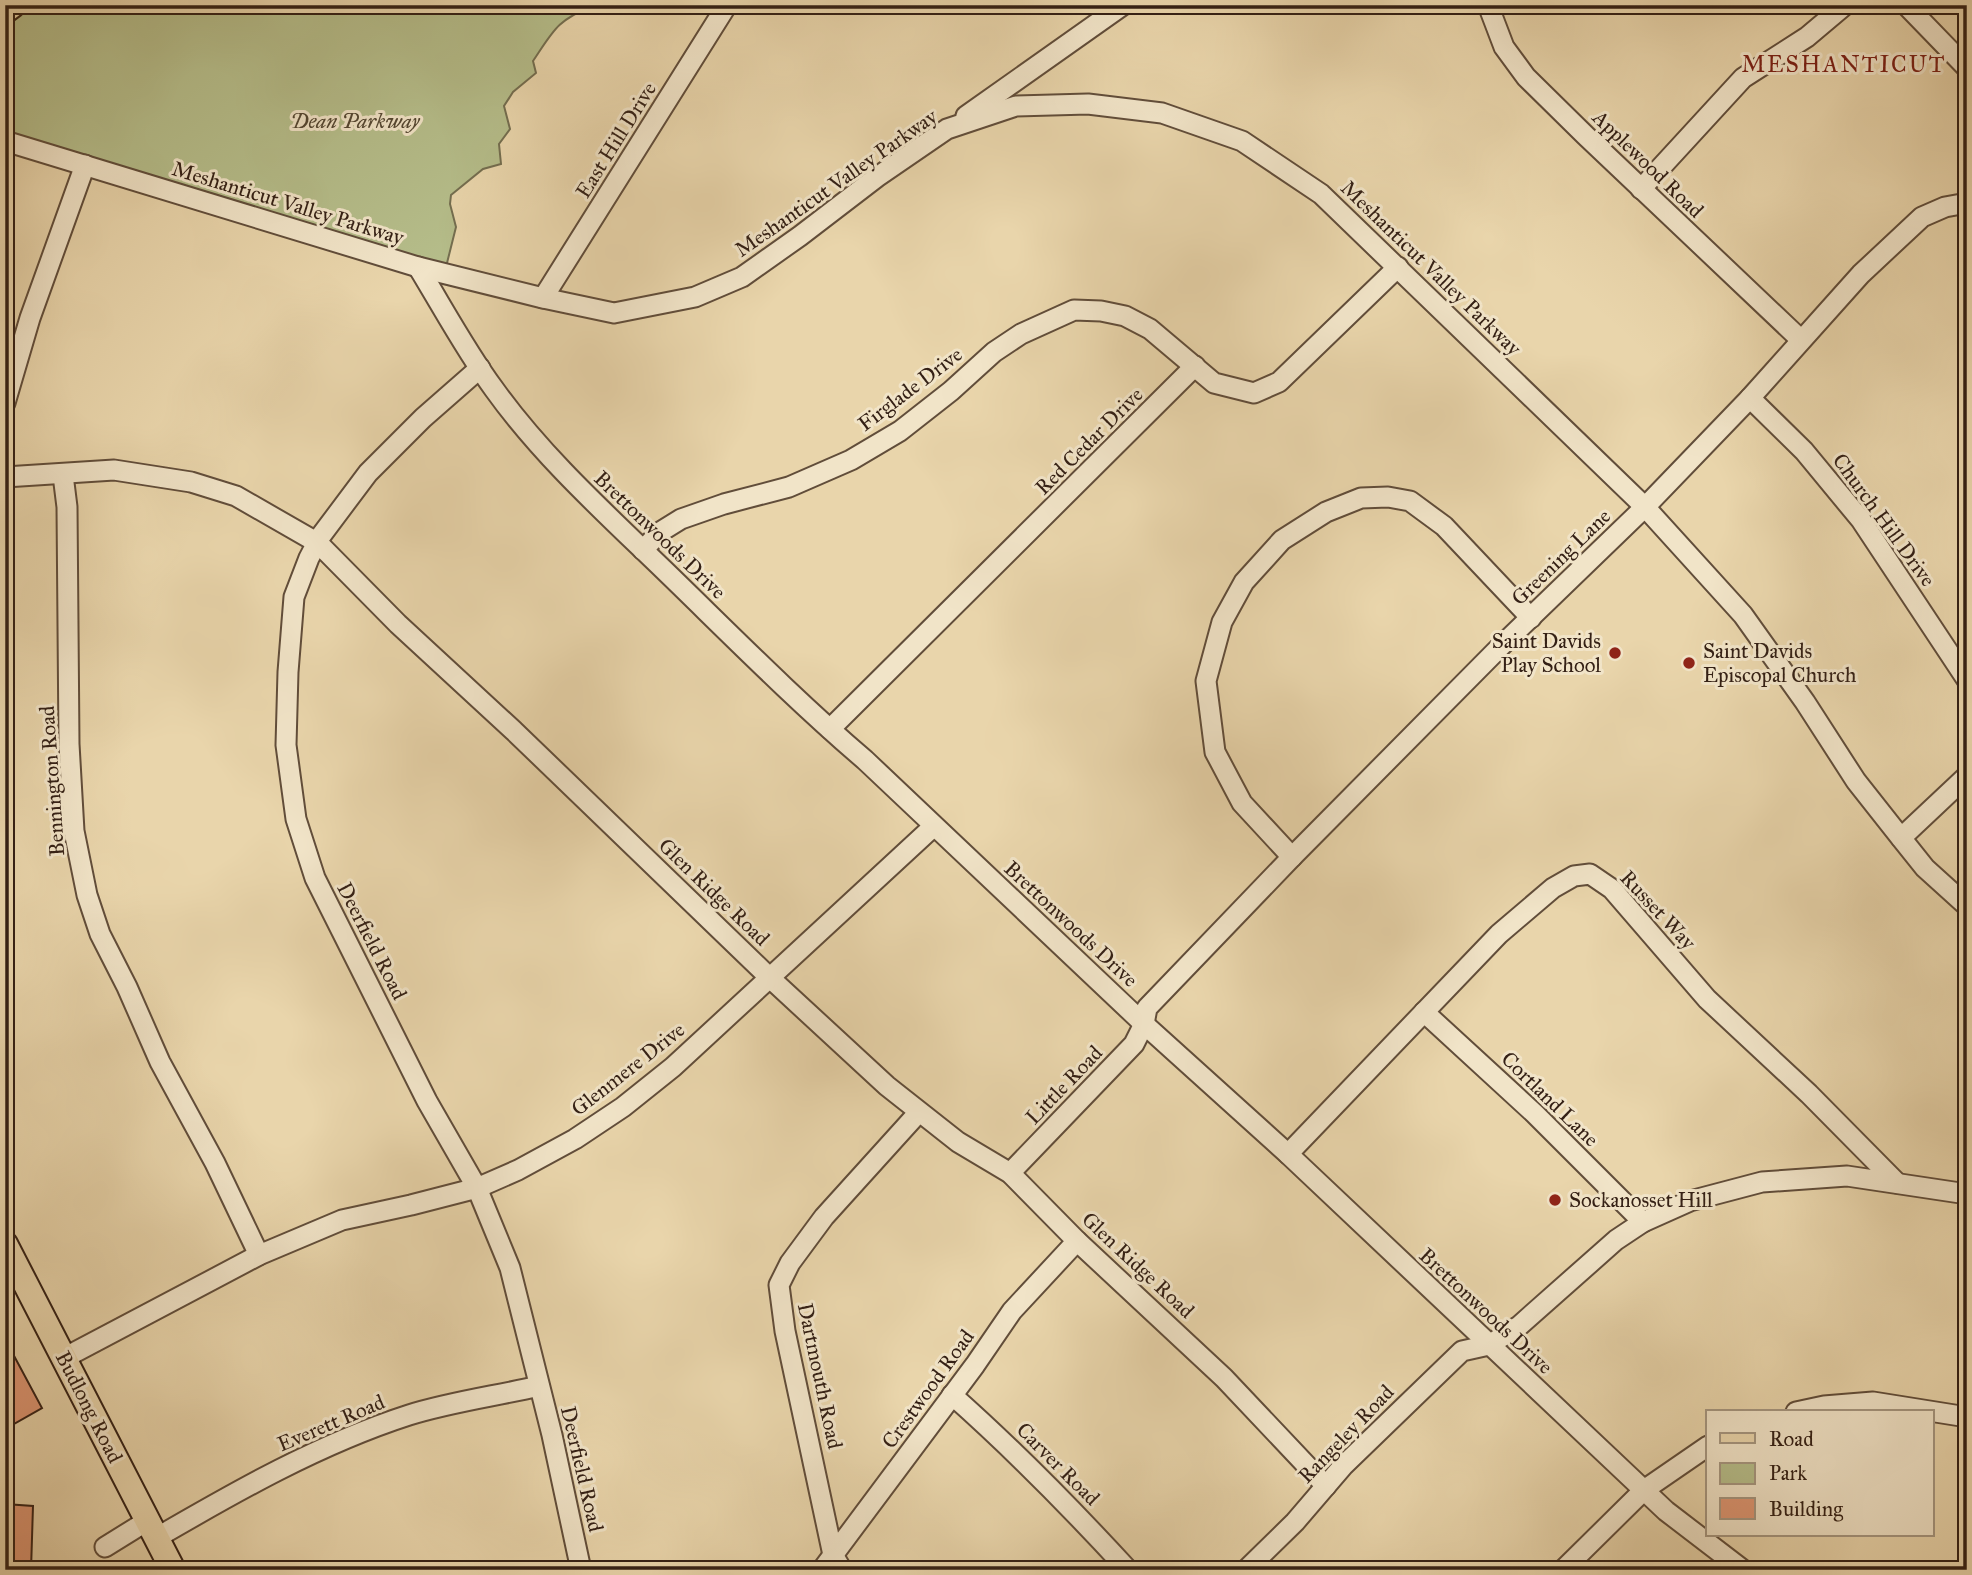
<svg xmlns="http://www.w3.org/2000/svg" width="1972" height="1575" viewBox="0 0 1972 1575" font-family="'IM FELL Great Primer',serif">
<rect width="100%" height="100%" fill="#e9d5ab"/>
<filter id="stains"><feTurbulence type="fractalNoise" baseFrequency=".00286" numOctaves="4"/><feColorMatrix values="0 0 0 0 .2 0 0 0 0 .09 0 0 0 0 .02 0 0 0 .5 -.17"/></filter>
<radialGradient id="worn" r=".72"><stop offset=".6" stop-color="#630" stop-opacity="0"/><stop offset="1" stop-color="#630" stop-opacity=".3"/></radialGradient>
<path fill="#b5bd8a" stroke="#746e50" stroke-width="2" d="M5 5H593C556 22 555 28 533 61L536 73 513 92 504 106 510 129 499 144 501 164 483 169 451 195 450 204 456 227 444 275 5 142Z"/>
<g fill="#de9673" stroke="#342015" stroke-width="2">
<path d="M5 1339 42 1408 5 1429Z"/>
<path d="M5 1504 33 1506 31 1570H5Z"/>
</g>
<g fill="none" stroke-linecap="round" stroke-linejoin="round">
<defs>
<g id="minor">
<path d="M1488 5 1504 47 1526 77 1586 136 1800 339"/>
<path d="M1906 5 1967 68"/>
<path d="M966 116 1123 5"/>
<path d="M5 141 418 267 543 298 614 313 695 297 742 277 800 236 877 177 947 129 1016 106 1088 104 1162 113 1242 141 1321 194 1645 507 1743 615 1805 702 1856 781 1901 838 1925 868 1967 906"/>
<path d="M1641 189 1743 78 1807 37 1845 5"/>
<path d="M418 267C443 308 466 351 494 389 542 456 605 513 664 570 730 634 795 700 865 760L1144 1024 1288 1154 1666 1511 1743 1570"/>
<path d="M543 298 727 5"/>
<path d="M480 368 423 418 368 473 320 537 309 558 294 597 288 672 286 745 296 819 315 878 427 1101 477 1188 510 1268 552 1435 581 1570"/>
<path d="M1750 398 1804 451 1861 520 1967 680"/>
<path d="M5 403 30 318 85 165"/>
<path d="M63 475 67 507 69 744 74 831 87 895 100 934 127 987 160 1062 215 1163 259 1255"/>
<path d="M5 477 114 470 191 482 236 496 318 543 398 624 514 731 770 978 887 1086 958 1142 1010 1173 1077 1241 1224 1378 1326 1486"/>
<path d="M643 550 660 532 681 519 724 504 789 487 851 460 900 431 951 391 994 352 1021 334 1074 310 1101 311 1125 316 1150 329 1214 383 1254 393 1279 382 1398 267"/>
<path d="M830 729 1195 366"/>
<path d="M1901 838 1967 776"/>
<path d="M1292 857 1242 803 1215 752 1206 681 1222 622 1244 582 1282 540 1326 512 1361 498 1388 497 1410 501 1444 526 1531 618"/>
<path d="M1424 1012 1535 1114 1643 1222"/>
<path d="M1288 1154 1499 934 1553 888 1574 876 1590 874 1612 889 1707 999 1809 1094 1897 1183"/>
<path d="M1010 1173 1134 1044 1144 1024 1147 1008 1292 857 1500 647 1645 507 1750 398 1861 274 1922 217 1945 207 1967 203"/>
<path d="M64 1358 259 1255 342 1220 411 1205 477 1188 518 1170 575 1139 623 1107 673 1067 934 826"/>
<path d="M952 1395C1014 1450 1072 1509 1128 1570"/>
<path d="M1796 1412 1824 1406 1873 1402 1967 1417"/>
<path d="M156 1538C237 1491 319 1444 409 1415 450 1402 496 1396 539 1386"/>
<path d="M105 1547 147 1521"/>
<path d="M822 1570 975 1365 1012 1311 1077 1241"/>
<path d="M842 1570 833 1555 785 1331 779 1285 790 1263 824 1217 919 1112"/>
<path d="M1246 1570 1295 1522 1343 1466 1462 1351 1489 1345 1519 1326 1616 1240 1643 1222 1690 1201 1762 1182 1847 1176 1967 1194"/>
<path d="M1563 1570 1644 1490 1708 1446"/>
</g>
<g id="major">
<path d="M5 11 13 5"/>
<path d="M5 1244 173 1570"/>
</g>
</defs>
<use href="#minor" stroke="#614d3a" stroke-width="23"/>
<use href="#major" stroke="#342015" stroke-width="28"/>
<use href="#minor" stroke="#f1e4c8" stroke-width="19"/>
<use href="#major" stroke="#e9d5ab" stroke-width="24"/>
</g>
<g fill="#8f2418" stroke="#f1e4c8" stroke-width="2.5">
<circle cx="1615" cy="653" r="7"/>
<circle cx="1689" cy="663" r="7"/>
<circle cx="1555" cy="1200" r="7"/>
</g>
<g text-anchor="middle" stroke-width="6" stroke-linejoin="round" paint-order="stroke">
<g font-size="21" font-style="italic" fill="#544732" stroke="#f1e4c8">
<text x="355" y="128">Dean Parkway</text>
</g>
<g font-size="21" fill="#342015" stroke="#f1e4c8">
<text transform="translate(616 140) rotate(-58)" y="7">East Hill Drive</text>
<text transform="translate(1648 164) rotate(44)" y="7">Applewood Road</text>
<text transform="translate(836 183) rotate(-35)" y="7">Meshanticut Valley Parkway</text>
<text transform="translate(288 203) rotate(17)" y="7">Meshanticut Valley Parkway</text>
<text transform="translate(1431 268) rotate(44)" y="7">Meshanticut Valley Parkway</text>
<text transform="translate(910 389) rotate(-37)" y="7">Firglade Drive</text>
<text transform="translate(1089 441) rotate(-45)" y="7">Red Cedar Drive</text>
<text transform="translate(1884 520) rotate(54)" y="7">Church Hill Drive</text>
<text transform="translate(660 535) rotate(44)" y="7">Brettonwoods Drive</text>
<text transform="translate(1561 557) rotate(-44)" y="7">Greening Lane</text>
<text transform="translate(52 781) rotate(-94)" y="7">Bennington Road</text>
<text transform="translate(714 892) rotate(44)" y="7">Glen Ridge Road</text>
<text transform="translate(1658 910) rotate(47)" y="7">Russet Way</text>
<text transform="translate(1071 924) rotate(43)" y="7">Brettonwoods Drive</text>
<text transform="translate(372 941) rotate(63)" y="7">Deerfield Road</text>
<text transform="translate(628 1069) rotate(-38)" y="7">Glenmere Drive</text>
<text transform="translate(1064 1085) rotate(-46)" y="7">Little Road</text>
<text transform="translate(1550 1099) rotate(44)" y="7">Cortland Lane</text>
<text transform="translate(1138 1265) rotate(43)" y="7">Glen Ridge Road</text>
<text transform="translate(1486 1311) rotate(43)" y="7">Brettonwoods Drive</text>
<text transform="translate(820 1376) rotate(78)" y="7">Dartmouth Road</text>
<text transform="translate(928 1389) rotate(-54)" y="7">Crestwood Road</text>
<text transform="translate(89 1407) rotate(63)" y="7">Budlong Road</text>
<text transform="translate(331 1423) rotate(-23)" y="7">Everett Road</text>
<text transform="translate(1346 1434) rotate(-46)" y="7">Rangeley Road</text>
<text transform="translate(1058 1464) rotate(45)" y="7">Carver Road</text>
<text transform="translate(582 1469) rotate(77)" y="7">Deerfield Road</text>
</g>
<g font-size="21" fill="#342015" stroke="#f1e4c8" text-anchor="start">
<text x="1601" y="648" text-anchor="end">Saint Davids<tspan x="1601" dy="24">Play School</tspan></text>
<text x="1703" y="658">Saint Davids<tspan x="1703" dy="24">Episcopal Church</tspan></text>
<text x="1569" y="1207">Sockanosset Hill</text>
</g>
<g font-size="23" letter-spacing="2" fill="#7a1f14" stroke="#f1e4c8">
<text x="1844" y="72">MESHANTICUT</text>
</g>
</g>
<rect width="1972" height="1575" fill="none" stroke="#e9d5ab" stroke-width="28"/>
<rect x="7" y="7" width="1958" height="1561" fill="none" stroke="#342015" stroke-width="3.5"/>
<rect x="14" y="14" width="1944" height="1547" fill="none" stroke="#342015" stroke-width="2"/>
<rect x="1706" y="1410" width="228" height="126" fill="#f1e4c8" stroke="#a59680" stroke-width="2"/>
<rect x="1720" y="1433" width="35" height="10" fill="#e9d5ab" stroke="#a59680" stroke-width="2"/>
<text x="1769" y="1446" font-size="21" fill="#342015">Road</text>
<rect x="1720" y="1463" width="35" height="21" fill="#b5bd8a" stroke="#a59680" stroke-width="2"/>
<text x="1769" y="1480" font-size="21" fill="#342015">Park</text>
<rect x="1720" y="1498" width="35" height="21" fill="#de9673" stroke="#a59680" stroke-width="2"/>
<text x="1769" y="1516" font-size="21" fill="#342015">Building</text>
<rect width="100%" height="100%" filter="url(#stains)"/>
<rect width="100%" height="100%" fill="url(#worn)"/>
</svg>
